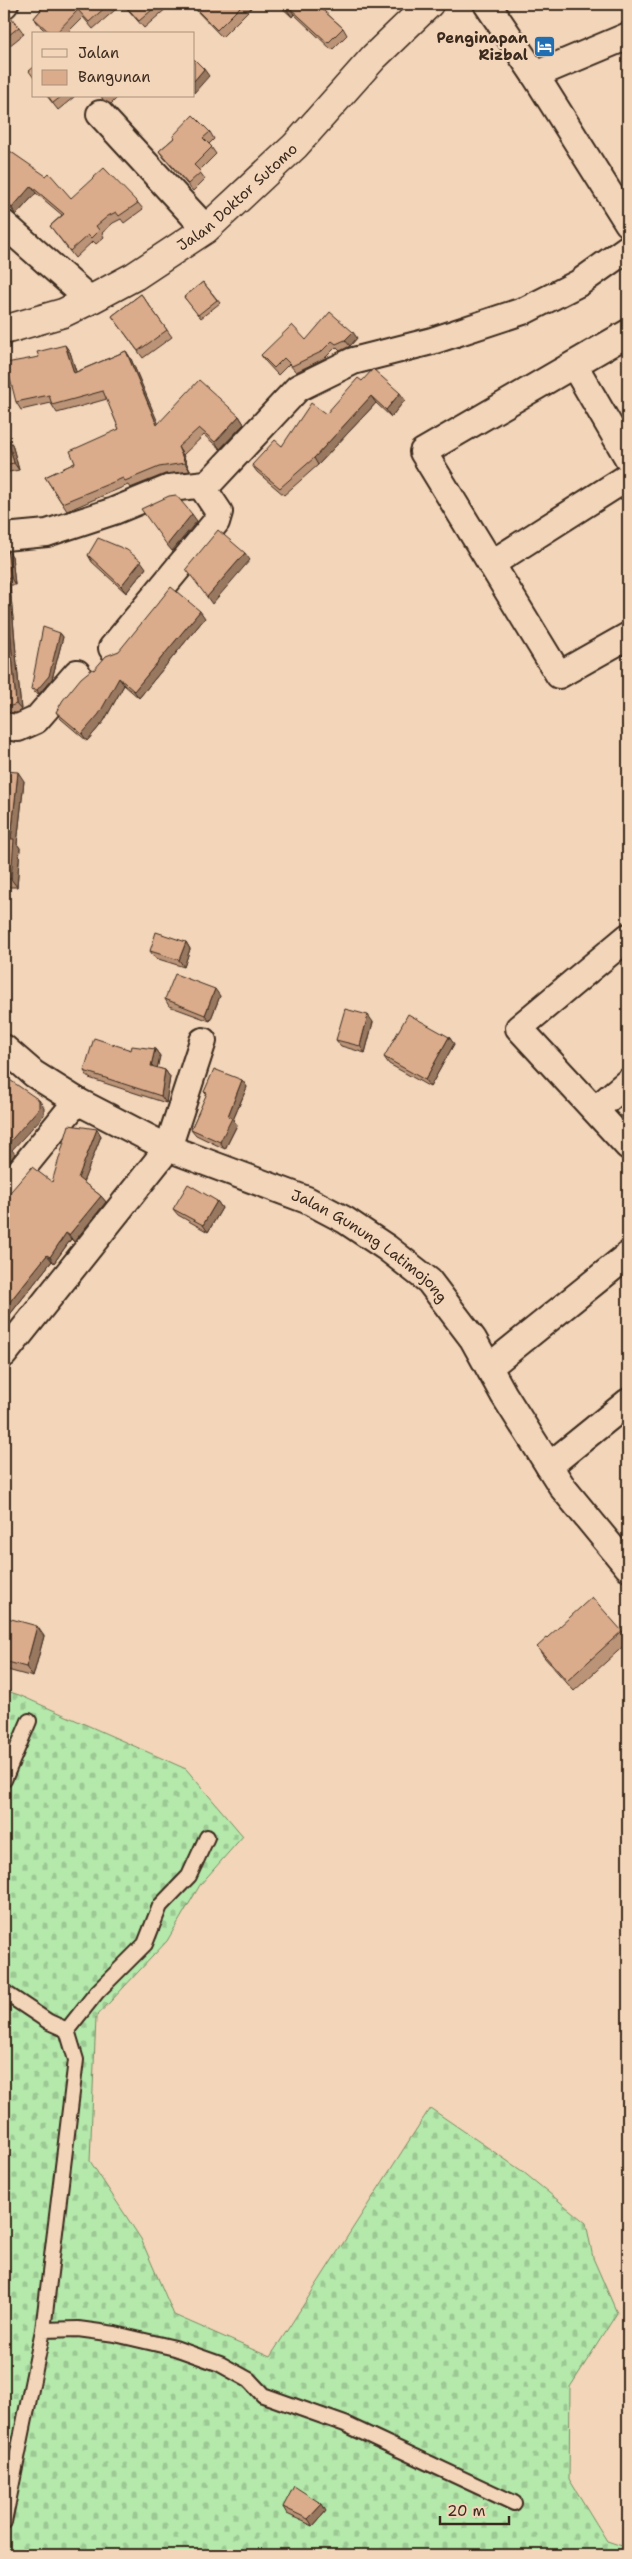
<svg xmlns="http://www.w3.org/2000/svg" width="632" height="2559" viewBox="0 0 632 2559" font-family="'Shantell Sans',sans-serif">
<defs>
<pattern id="cemetery-stones" width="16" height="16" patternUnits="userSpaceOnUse" patternTransform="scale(1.25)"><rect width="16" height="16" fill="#b4e9ab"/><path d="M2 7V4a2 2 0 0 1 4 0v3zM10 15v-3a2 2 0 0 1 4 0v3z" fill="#9cc893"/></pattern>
</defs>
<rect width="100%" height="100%" fill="#f3d5b9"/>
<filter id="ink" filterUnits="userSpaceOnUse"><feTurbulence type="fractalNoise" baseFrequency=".02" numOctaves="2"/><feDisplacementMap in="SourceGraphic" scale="10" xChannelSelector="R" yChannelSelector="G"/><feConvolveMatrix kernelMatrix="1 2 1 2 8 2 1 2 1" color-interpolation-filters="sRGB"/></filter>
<g filter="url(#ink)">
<path fill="url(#cemetery-stones)" stroke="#788a64" d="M4 1690 19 1695 186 1769 243 1836 200 1885 167 1941 96 2017 90 2161 141 2239 174 2315 270 2357 430 2108 522 2171 586 2223 593 2258 617 2313 570 2387 569 2479 607 2541 628 2548V2555H4Z"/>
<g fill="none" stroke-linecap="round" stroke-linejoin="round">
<defs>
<g id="service">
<path d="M4 1780 29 1721"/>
<path d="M4 1992 49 2022 67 2030 76 2060 43 2330"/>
<path d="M67 2030 97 1992 145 1944 160 1906 189 1876 207 1837"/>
<path d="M4 2522 43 2330 78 2329 115 2334 175 2348 220 2364 249 2380 263 2395 345 2424 514 2503"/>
</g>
<g id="minor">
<path d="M487 4 535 75 628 223"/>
<path d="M4 5 5 4"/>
<path d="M535 75 628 36"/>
<path d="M100 114 206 229"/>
<path d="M4 224 90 300"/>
<path d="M628 333 423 452 559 675 628 636"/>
<path d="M574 365 628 458"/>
<path d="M4 537 47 533 114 511 170 488 206 484 212 480 298 388 353 361 432 341 526 310 579 283 628 248"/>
<path d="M491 564 628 477"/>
<path d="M112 648 216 522 219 512 201 485"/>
<path d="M4 726 18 728 36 720 77 673"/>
<path d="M628 937 519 1028 628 1146"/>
<path id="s1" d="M4 1048 34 1074 77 1101 168 1148 307 1200 345 1220 387 1248 429 1281 473 1339 504 1395 563 1488 628 1567"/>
<path d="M596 1109 628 1082"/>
<path d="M4 1191 77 1101"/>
<path d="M4 1354 168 1148 203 1041"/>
<path d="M489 1367 628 1255"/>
<path d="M549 1466 628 1402"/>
</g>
<g id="tertiary">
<path id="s2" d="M4 330 63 313 90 300 135 276 206 229 295 146 374 57 429 4"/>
</g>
</defs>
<use href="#service" stroke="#3b2a1e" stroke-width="18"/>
<use href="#minor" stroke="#3b2a1e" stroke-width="30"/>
<use href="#tertiary" stroke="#3b2a1e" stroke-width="31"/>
<use href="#service" stroke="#f3d5b9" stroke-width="14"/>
<use href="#minor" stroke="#f3d5b9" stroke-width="26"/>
<use href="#tertiary" stroke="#f3d5b9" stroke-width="28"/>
</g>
<g fill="#bb9478" stroke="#3b2a1e">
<path d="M46 4H122L93 29 83 17 66 34H48L39 25 34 18Z"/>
<path d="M123 4H166L168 7 144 28Z"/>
<path d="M191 4H255L222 37 194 8Z"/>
<path d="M278 4H316L343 28 347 35 332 50 294 14 292 17Z"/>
<path d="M4 12 19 27 24 34 4 50Z"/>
<path d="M47 96H74V97L58 110Z"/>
<path d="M101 96H119L111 104 103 100Z"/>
<path d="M210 132 214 139 209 144 216 154 199 171 205 179 193 191 164 158 159 151 174 138 173 136Z"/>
<path d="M4 147 71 198 138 203 143 209 124 223 121 219 113 223 102 233 104 237 96 244 93 241 75 258 50 226 62 215 36 193 16 215 4 200Z"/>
<path d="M4 258 7 268 4 269Z"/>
<path d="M203 282 220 303 201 318 184 297Z"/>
<path d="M141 294 172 337 143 358 112 316Z"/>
<path d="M357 338 350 346 340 351 336 347 325 358 296 372 289 364 278 375 265 361 261 355 306 340Z"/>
<path d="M126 351 131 359 158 424 239 416 244 424 220 449 204 435 183 455 190 471 165 474 130 488 128 485 67 511 45 477 75 463 119 429 107 399 57 413 52 405 51 403 21 410 16 402 70 352 76 372Z"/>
<path d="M362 381 405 400 391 417 376 403 318 465 284 495 257 472 252 465 282 446 326 414Z"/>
<path d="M4 438 12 444 19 470 4 473Z"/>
<path d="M4 549 12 556 15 585H10L21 710 16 713 4 712Z"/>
<path d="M88 555 146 568 126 593 92 562Z"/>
<path d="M205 618 139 698 124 685 104 721 87 741 61 719 56 712 94 670Z"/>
<path d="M60 633 63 637 52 679 39 694 34 692 31 689Z"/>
<path d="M4 771 24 781 17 844 20 848 17 887H4Z"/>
<path d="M186 942 190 949 184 967 155 958 150 951Z"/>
<path d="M220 996 210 1021 169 1006 165 999Z"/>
<path d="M373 1022 365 1053 341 1046 336 1040Z"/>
<path d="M449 1037 454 1044 430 1087 389 1064 384 1057Z"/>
<path d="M155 1049 160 1056 157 1068 165 1070 170 1077 166 1103 89 1078 84 1071 131 1050Z"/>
<path d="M242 1080 247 1087 233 1120 237 1125 225 1149 196 1135 191 1129 207 1095 204 1092Z"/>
<path d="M97 1129 101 1136 83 1182 101 1196 106 1202 74 1242 71 1239 54 1263 52 1261 4 1322 52 1182Z"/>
<path d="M217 1201 222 1208 208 1232 178 1215 173 1209Z"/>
<path d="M4 1617 44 1636 33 1677 4 1669Z"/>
<path d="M622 1631 628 1639V1642L574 1691 544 1657 537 1647Z"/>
<path d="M283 2507 326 2511 313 2526 287 2514Z"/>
</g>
<g fill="#997861" stroke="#3b2a1e">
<path d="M289 7 294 14 292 17 287 10Z"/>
<path d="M204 69 209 76 194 93V81Z"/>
<path d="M31 186 36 193 16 215 12 208Z"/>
<path d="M4 258 7 268 4 263Z"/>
<path d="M353 332 357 338 350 346 345 340Z"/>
<path d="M65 345 70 352 79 381 74 373Z"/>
<path d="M126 351 131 359 162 432 157 425Z"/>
<path d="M400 393 405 400 391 417 386 410Z"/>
<path d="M371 396 376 403 318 465 314 458Z"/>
<path d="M239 416 244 424 220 449 215 442Z"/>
<path d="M7 437 12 444 19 470 14 463Z"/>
<path d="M178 447 183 455 190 471 185 463Z"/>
<path d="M192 514 197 521 172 551 167 545Z"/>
<path d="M7 549 12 556 15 585 11 578Z"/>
<path d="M245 553 250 560 212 604 207 597Z"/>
<path d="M141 561 146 568 126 593 121 586Z"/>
<path d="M6 578 10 585 21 710 16 704Z"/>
<path d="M200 611 205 618 139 698 134 691Z"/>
<path d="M60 633 63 637 52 679 39 694 37 690Z"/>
<path d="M119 678 124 685 104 721 87 741 82 734Z"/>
<path d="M18 772 24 781 17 844 20 848 17 887 11 879V839Z"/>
<path d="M186 942 190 949 184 967 179 960Z"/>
<path d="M215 989 220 996 210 1021 205 1015Z"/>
<path d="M368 1015 373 1022 365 1053 360 1046Z"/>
<path d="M449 1037 454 1044 430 1087 425 1080Z"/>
<path d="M155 1049 160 1056 156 1073 151 1066Z"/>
<path d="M165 1070 170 1077 166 1103 161 1096Z"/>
<path d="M242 1080 247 1087 233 1120 237 1125 225 1149 220 1142 228 1116Z"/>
<path d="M39 1100 44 1107V1115L12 1150 15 1154 4 1168V1155L7 1145Z"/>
<path d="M97 1129 101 1136 82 1185 78 1178Z"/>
<path d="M101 1196 106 1202 74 1242 69 1235Z"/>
<path d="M217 1201 222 1208 208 1232 203 1225Z"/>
<path d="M66 1233 71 1239 54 1263 50 1257Z"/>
<path d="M47 1255 52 1261 4 1322V1309Z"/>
<path d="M37 1626 44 1636 33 1677 26 1667Z"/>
<path d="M322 2504 326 2511 313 2526 308 2519Z"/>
</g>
<g fill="#daac8b" stroke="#3b2a1e">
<path d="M46 4H109L89 22 78 10 55 34H51L34 18Z"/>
<path d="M124 4H159L139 21Z"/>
<path d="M191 4H243L217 30Z"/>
<path d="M281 4H316L343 28 328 43 289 7 287 10Z"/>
<path d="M6 11 19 27 4 39V12Z"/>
<path d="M194 59 204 69 194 81Z"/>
<path d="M34 67V78L29 71Z"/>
<path d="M48 96H62L53 103Z"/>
<path d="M193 115 210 132 203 138 212 147 194 165 201 172 188 184 159 151 174 138 173 136Z"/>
<path d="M4 147 46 176 49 173 71 198 104 168 138 203 119 216 116 212 108 216 96 226 99 230 91 238 88 235 70 251 50 226 64 214 31 186 12 208 4 199Z"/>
<path d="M203 282 217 300 198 315 184 297Z"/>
<path d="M141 294 167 330 138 351 112 316Z"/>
<path d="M330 312 353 332 345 340 336 344 332 341 321 352 292 366 284 358 274 368 261 355 292 325 306 340Z"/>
<path d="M65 345 74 373 126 351 157 425 199 380 239 416 215 442 199 428 178 447 185 463 159 467 125 481 123 478 62 503 45 477 75 463 70 451 119 429 103 391 52 405 49 395 16 402 6 363 39 357 37 352Z"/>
<path d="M373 369 400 393 386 410 371 396 314 458 280 488 252 465 275 440 282 446 311 403 326 414 358 378 362 381Z"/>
<path d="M7 437 14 463 4 465V438Z"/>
<path d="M176 495 192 514 167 545 141 509 169 496Z"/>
<path d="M218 530 245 553 207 597 186 569Z"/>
<path d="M98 538 127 550 141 561 121 586 88 555Z"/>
<path d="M4 549H7L11 578H6L16 704 11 706H4Z"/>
<path d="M171 587 200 611 134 691 119 678 99 714 82 734 56 712 63 700 81 678 92 669 94 670 106 656 119 651Z"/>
<path d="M43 627 60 633 49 676 37 690 31 689Z"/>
<path d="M4 771 18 772 11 839H14L11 879 4 878Z"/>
<path d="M156 932 186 942 179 960 150 951Z"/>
<path d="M175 974 215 989 205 1015 165 999Z"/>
<path d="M345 1009 368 1015 360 1046 336 1040Z"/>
<path d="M408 1014 449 1037 425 1080 384 1057Z"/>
<path d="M94 1038 131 1050 132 1046 155 1049 151 1066 165 1070 161 1096 84 1071Z"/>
<path d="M214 1069 242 1080 228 1116 232 1118 220 1142 191 1129 207 1093 204 1092Z"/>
<path d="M4 1076 39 1100V1108L7 1145 10 1147 4 1155Z"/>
<path d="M69 1125 97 1129 78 1178 101 1196 69 1235 66 1233 50 1257 47 1255 4 1309V1198H5L32 1167 52 1182Z"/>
<path d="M188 1184 217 1201 203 1225 173 1209Z"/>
<path d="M592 1597 622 1631 567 1681 537 1647Z"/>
<path d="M4 1617 37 1626 26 1667 4 1661Z"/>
<path d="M294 2486 322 2504 308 2519 283 2507Z"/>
</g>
</g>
<defs>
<symbol id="hotel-square" viewBox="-11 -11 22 22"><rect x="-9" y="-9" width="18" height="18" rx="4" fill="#1f6fb2" stroke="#f3d5b9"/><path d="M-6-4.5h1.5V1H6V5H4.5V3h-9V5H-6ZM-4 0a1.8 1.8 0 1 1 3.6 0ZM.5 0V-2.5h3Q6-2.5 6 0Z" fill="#fff"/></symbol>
</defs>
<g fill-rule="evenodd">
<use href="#hotel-square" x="532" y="34" width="25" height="25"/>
</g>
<g text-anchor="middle" stroke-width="4.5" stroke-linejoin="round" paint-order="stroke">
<g font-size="15" font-weight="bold" fill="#3b2a1e" stroke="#f3d5b9" text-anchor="end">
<text x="528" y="43">Penginapan<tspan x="528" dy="17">Rizbal</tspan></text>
</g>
<g font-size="15" fill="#3b2a1e" stroke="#f3d5b9">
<text dy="5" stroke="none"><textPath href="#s2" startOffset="272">Jalan Doktor Sutomo</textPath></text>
<text dy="5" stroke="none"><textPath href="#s1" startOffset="419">Jalan Gunung Latimojong</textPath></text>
</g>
</g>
<rect width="632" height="2559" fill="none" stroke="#f3d5b9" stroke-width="20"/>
<rect x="10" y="10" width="612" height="2539" fill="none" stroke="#3b2a1e" stroke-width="2" filter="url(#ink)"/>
<rect x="32" y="32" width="162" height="65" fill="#f3d5b9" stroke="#a9917b"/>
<rect x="42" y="49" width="25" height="8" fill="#f3d5b9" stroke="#a9917b"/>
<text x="78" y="58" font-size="15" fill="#3b2a1e">Jalan</text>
<rect x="42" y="70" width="25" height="15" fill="#daac8b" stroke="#a9917b"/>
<text x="78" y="82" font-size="15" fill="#3b2a1e">Bangunan</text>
<path d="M440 2516v8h69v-8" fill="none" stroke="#3b2a1e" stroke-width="2.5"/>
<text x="447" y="2516" font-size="15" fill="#3b2a1e" stroke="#f3d5b9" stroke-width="4" paint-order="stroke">20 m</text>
</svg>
